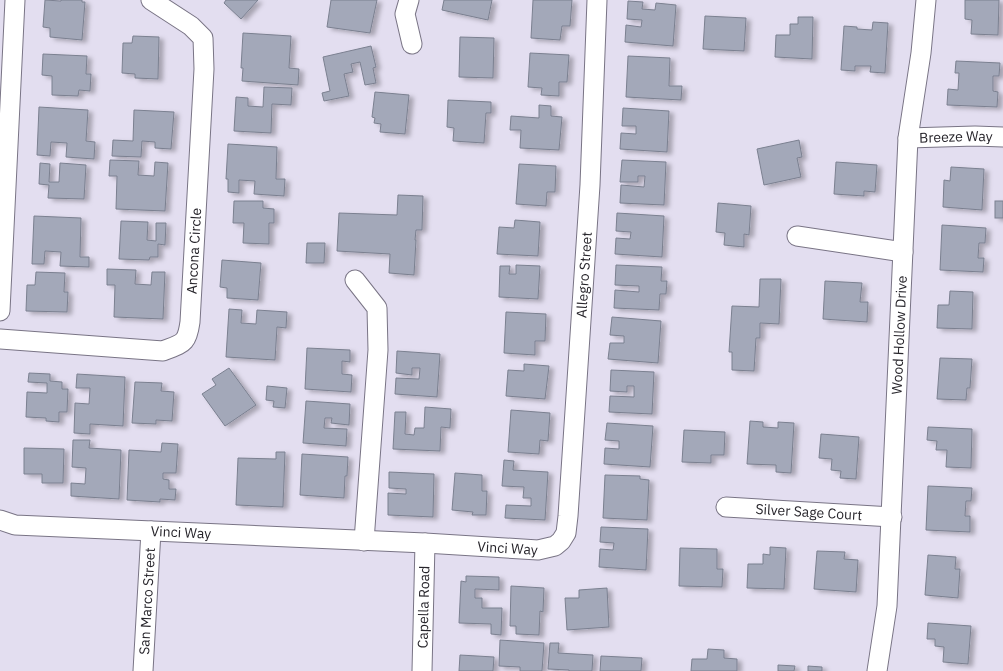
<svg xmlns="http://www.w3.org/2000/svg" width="1003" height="671" viewBox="0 0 1003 671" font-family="'IBM Plex Sans',sans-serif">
<defs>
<filter id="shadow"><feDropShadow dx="4.5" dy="2.5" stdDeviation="2" flood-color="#0004"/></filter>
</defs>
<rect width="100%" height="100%" fill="#e3def0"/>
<g fill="#a3a8b9" stroke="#7b8090" filter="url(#shadow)">
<path d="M45 0 61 1V0H82V2H85L82 40 50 37V28L43 27Z"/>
<path d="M226 0H258L241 19 224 3Z"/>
<path d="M331 0H377L370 33 327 27Z"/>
<path d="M444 0H492L488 20 442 10Z"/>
<path d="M533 0H572L570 26H562L560 40 531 38Z"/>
<path d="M965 0H999L998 35 971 34 972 20 965 19Z"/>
<path d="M628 1 643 2 642 9 655 10 656 3 676 5 673 46 625 42 626 25 641 27 642 20 627 19Z"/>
<path d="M705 16 746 18 744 51 703 49Z"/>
<path d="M798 17H813L812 59 775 57 776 35H790V24H798Z"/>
<path d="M873 22 888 23 885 73 870 72 871 66H855V71L841 70 844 26 857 27V29L872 30Z"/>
<path d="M243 33 291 36 289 68 299 69 298 85 242 81 243 68H241Z"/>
<path d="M133 36 159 37 158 79 135 78V74L122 73 123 43H132Z"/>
<path d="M460 37 494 38 493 78 459 77Z"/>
<path d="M371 46 376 67 373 68 376 83 365 85 360 62 351 64 353 72 344 74 349 96 324 101 322 93 330 91 323 57Z"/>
<path d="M530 53 569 55 567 82H559V96L541 95 542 88 528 87Z"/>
<path d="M43 54 87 56 86 74H91L90 91 79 90 78 96 52 95V76L42 75Z"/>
<path d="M628 56 670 58 669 86H682L681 100 626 97Z"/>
<path d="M956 61 1000 63 999 76H993V91L998 92 997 107 947 105 948 89 958 90 959 73H955Z"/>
<path d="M264 87 292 88 291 105 272 104 271 133 234 131 236 97 248 98V106L263 107Z"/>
<path d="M375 92 409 95 405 134 380 132 381 124 374 123 375 118 372 117Z"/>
<path d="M448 100 491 102V113H486L484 143 453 141 454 128 447 127Z"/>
<path d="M539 105 551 106V116L562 117 559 150 520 148 521 130H510L511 116 539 118Z"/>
<path d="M39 107 88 110 86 141 95 142 94 159 66 157 67 143 51 142 50 156 37 155Z"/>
<path d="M623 108 669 111 667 152 620 149 621 133 636 134V126H622Z"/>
<path d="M134 110 174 112 171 149 155 148V142L142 141 141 157 112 156 113 140 133 141Z"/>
<path d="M799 140 802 157 797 158 801 177 764 185 757 149Z"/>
<path d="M228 144 277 147 276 179H285L284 196 254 194 255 181 239 180V193L228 192V179H226Z"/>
<path d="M110 160 139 161 138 175 154 176 155 162 168 163 165 211 116 209 117 176H109Z"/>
<path d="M622 160 666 162 664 205 620 203 621 185 644 187 645 176H638V182H620Z"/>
<path d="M836 162 877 165 875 192 864 191V196L834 194Z"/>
<path d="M40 163 50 164 49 182H59L60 163 86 165 84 199 48 198 49 185 39 184Z"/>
<path d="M519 164 556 166 555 192H547L546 206 516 204Z"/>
<path d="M951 167 984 169 982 210 943 207 944 180 950 181Z"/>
<path d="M398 195 423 196 422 230H416L415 240H416L414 275 389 273 390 254 337 251 339 213 397 215Z"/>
<path d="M234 201H263V208L274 209V223H269V244L243 243 244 223H233Z"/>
<rect x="995" y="201" width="8" height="17"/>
<path d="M718 203 751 206 749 235 744 234V247L724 245 725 233 716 232Z"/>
<path d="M617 213 664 216 662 257 615 254 616 238 630 239 631 232 616 231Z"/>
<path d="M34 216 81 218 80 257H89V267L60 266 61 252 45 251 44 264H32Z"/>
<path d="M515 220 540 222 538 256 497 254 499 227 514 228Z"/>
<path d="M121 221 148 222 147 240 156 241V223H166L165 245 158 244V257H150L149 260 119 259Z"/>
<path d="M942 225 986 228 985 243H979L978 258H984L983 272 940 270Z"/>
<path d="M307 243H325L324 263H306Z"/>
<path d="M222 260 261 263 258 300 227 298V288L220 287Z"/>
<path d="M516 265 540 266 538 299 499 297 500 266H510L509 274H516Z"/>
<path d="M616 265 662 267 661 281H667L666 294H660L659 310 614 308 615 290 639 292V286L615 285Z"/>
<path d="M107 269 136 270 135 284 151 285 152 272H165L163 319 114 317 115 285H107Z"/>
<path d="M36 272 65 273 64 292H68L67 312 26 311 27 285H35Z"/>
<path d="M760 279H781L779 324 760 323V338H756L754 371 732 370V352H729L732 306 759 307Z"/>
<path d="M825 281 862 283 860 302H868L867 322 823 319Z"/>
<path d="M950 291 973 292 972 329 937 328 938 305H949Z"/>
<path d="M229 309 242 310 241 323 256 324 257 310 287 312 286 328 277 327 275 360 226 357Z"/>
<path d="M506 312 546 314 545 341H535V355L504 353Z"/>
<path d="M612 317 661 321 658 363 608 359 610 343H624V336L610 335Z"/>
<path d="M307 348 350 350V362L342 361V374L352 375 351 392 305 389Z"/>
<path d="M397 351 440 354 437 397 395 394 396 378 419 379 420 368H412V375L396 373Z"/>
<path d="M940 358 972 359 970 388H967L966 400 937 399Z"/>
<path d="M524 364 549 366 545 399 506 396 508 370 524 371Z"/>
<path d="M229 368 256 405 225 426 202 394 216 385 212 379Z"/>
<path d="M611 370 654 372 652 414 609 412 610 396 634 397V386H627V392L610 391Z"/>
<path d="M29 373 50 374V381L62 382V389H68L67 412H59V422L46 421V418L26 417 27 392 47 393V383L28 382Z"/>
<path d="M77 374 125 377 123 426 90 424V434L74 433 75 403 89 404 90 388H76Z"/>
<path d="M135 382 162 383 161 391 174 392 172 421 156 420V424L132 423Z"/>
<path d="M267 386 287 388 285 408 273 407 274 401 266 400Z"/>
<path d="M306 401 350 404 349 425 331 423 332 418H325L324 428 347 429 346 446 303 443Z"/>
<path d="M425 407 451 409 450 428 441 427 440 451 393 449 395 412H406L405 434 414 435 415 428H424Z"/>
<path d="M511 410 550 413 548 441 540 440 539 454 508 452Z"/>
<path d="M750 421 763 422V427L778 428V422L794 423 791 473 776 472V465L747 464Z"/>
<path d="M607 423 653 426 650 467 604 464 605 448 619 449V441L605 440Z"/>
<path d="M928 427 972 429 971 468 946 467 947 450H936L937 441 927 440Z"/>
<path d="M684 430 725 432 724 455H711V463L682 462Z"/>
<path d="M821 434 859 437 856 479 840 478 841 471 831 470 832 459 819 458Z"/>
<path d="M73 440H90L89 448 121 450 119 499 71 496V483L85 484 86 468 72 467Z"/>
<path d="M162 443 178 444 176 473H163V479L169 480V489H176L175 500 160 499V502L127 500 129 450 161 452Z"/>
<path d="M24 448 64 449 63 483H42V474H24Z"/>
<path d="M276 452H285L283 507 236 505 238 458 276 459Z"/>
<path d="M302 454 348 457 347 476H345L344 498 300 495Z"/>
<path d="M504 460 514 461 513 470 548 472 545 520 505 518 506 505 531 506V498H523L524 487 502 486Z"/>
<path d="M389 472 434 474 433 517 388 515V493L406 494V489L389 488Z"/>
<path d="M455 473 482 475V491H487L486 515H472L473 512 452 510Z"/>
<path d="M605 475 640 476V479L649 480 647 520 603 518Z"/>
<path d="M928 486 972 488 971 501H966L965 516H970V532L926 530Z"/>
<path d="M601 527 648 529 646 570 599 567 600 549 613 550 614 543 600 542Z"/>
<path d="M770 547 786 548 784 589 747 588 748 564H763V554L770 555Z"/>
<path d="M680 548 717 549V569H723L722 587 679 586Z"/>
<path d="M817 551 845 552 844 559 858 560 856 592 814 589Z"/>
<path d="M928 555 956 557 955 569H960L958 598 925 595Z"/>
<path d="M466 576 499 577V590L475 589V598H482V608H502L501 635 491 634V624L459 623 461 581 466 582Z"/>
<path d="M511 586 544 588 543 612 540 611 539 635 516 634V626H510Z"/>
<path d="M607 588 609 627 567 630 565 598H579V590Z"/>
<path d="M928 623 971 626 968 664 943 662 944 647 935 646V639H927Z"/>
<path d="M500 640 544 643 542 671H520V667L499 666Z"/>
<path d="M550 643H559L558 653 593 655 592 671H569V670L548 669Z"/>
<path d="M708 649 724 650V658L737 659V671H691L692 659H707Z"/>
<path d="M460 655 494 657 493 671H459Z"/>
<path d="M601 656 642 658 641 671H600Z"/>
<path d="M778 665 795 666 794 671H778Z"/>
<path d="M808 666 822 667V671H808Z"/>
</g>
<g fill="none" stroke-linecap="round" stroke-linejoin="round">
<defs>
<g id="minor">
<path d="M409 0 405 14 412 44"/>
<path id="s1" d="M908 138 975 136 1003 137"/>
<path d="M797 236 903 252"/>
<path d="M355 280 377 308 378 350 364 541"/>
<path d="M0 311 15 0"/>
<path id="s2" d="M0 339 163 351C183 343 187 344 190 322L204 69 203 38 191 26 151 0"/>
<path id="s3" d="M726 507 892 517"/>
<path id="s4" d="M0 520 15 525 425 543 538 550 555 546 561 541 566 533 568 516 590 185 597 0"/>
<path id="s5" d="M143 671 151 531"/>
<path id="s6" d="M422 671 425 543"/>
<path id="s7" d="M877 671 887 606 908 138 921 53 926 0"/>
</g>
</defs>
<use href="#minor" stroke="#797485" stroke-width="21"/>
<use href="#minor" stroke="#fff" stroke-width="19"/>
</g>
<g text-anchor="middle" stroke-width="4" stroke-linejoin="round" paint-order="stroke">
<g font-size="14" fill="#27252b" stroke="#fff">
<text dy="5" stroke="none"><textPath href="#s1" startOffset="48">Breeze Way</textPath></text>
<text dy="5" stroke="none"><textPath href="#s2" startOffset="278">Ancona Circle</textPath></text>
<text dy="5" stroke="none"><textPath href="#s4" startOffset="833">Allegro Street</textPath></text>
<text dy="5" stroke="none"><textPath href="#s7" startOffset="337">Wood Hollow Drive</textPath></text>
<text dy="5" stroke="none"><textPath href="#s3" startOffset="83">Silver Sage Court</textPath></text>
<text dy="5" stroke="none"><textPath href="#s4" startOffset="182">Vinci Way</textPath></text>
<text dy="5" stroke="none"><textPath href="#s4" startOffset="509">Vinci Way</textPath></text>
<text dy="5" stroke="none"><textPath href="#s5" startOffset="70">San Marco Street</textPath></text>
<text dy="5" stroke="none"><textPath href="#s6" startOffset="64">Capella Road</textPath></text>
</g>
</g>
</svg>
